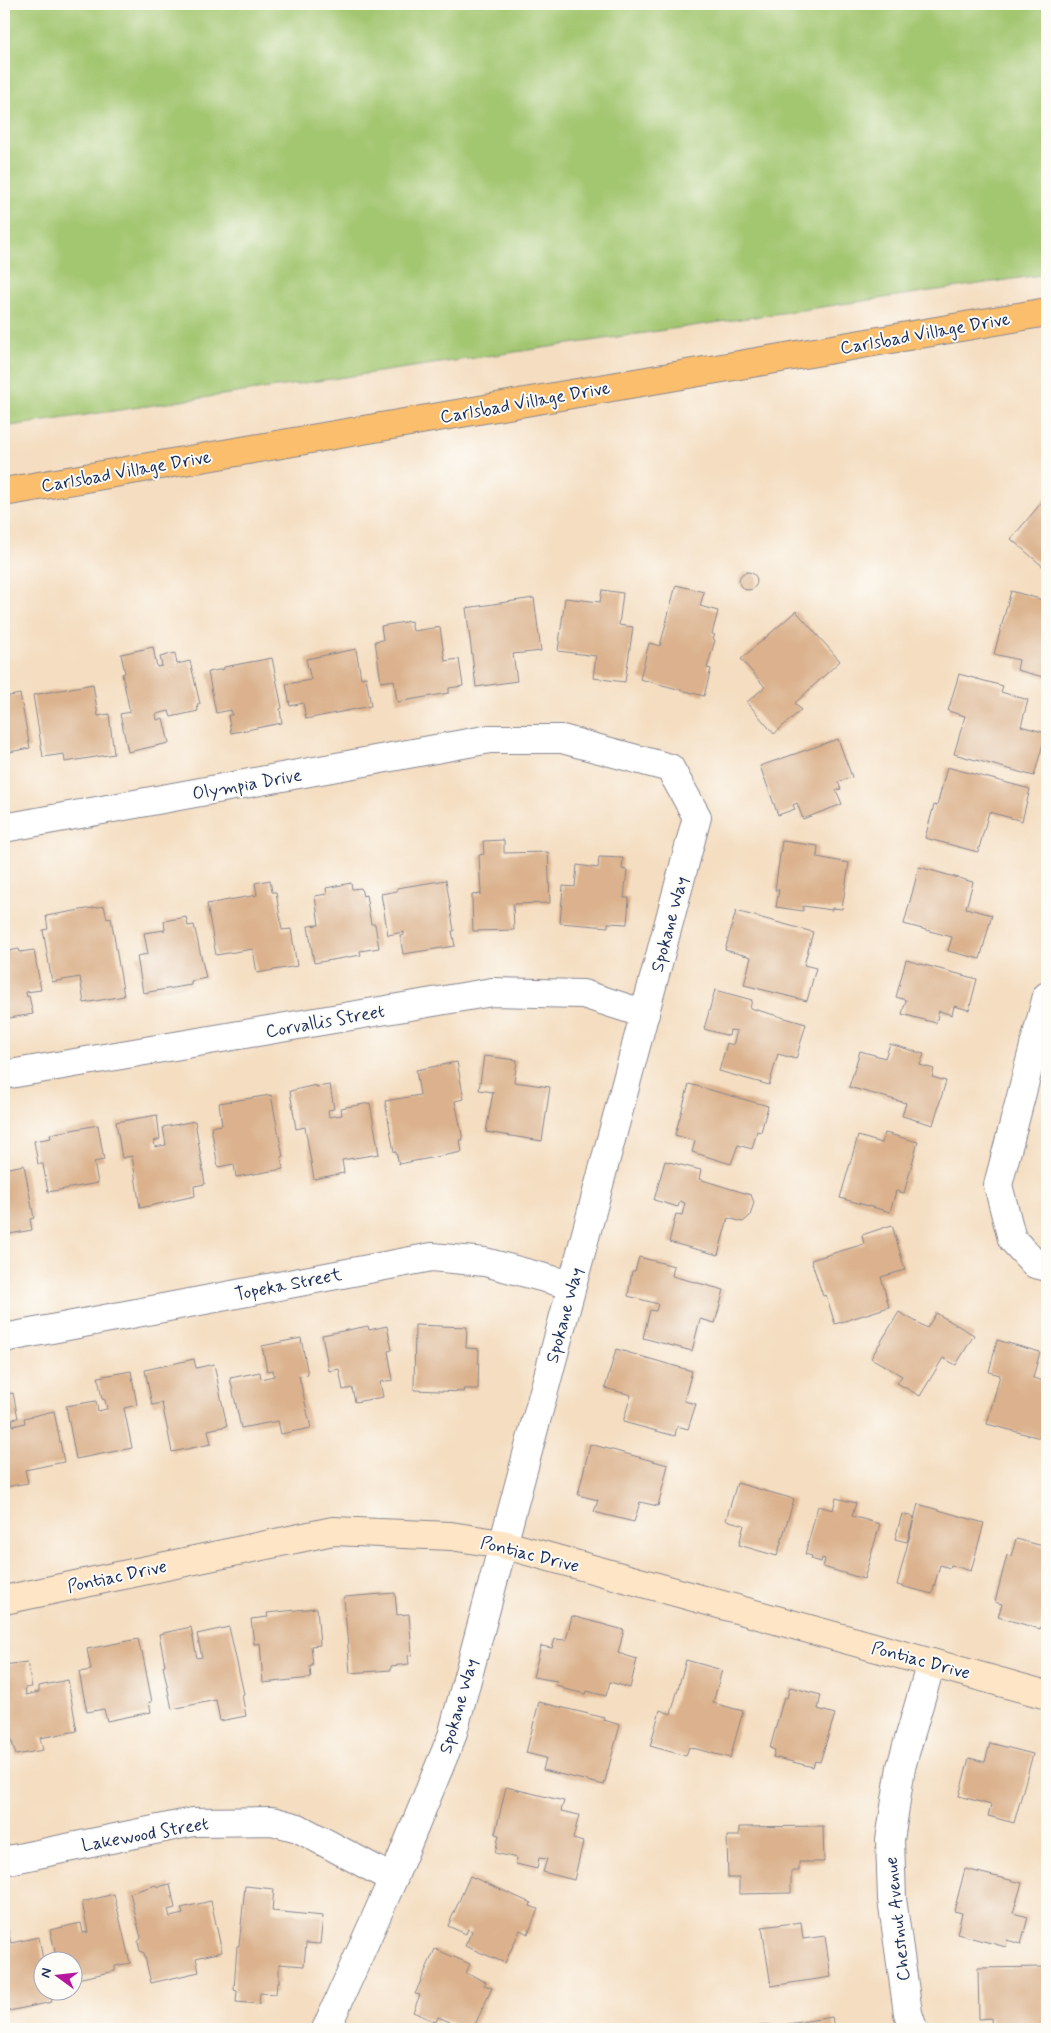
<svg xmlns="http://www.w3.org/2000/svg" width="1051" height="2033" viewBox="0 0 1051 2033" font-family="Mynerve,sans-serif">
<rect width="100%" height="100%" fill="#fdfcf7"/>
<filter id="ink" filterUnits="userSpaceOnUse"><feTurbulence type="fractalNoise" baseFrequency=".02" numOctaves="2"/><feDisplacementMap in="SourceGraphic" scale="10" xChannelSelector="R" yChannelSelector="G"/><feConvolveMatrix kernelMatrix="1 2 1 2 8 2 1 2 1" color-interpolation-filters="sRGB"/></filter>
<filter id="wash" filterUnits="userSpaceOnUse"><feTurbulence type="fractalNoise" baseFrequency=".0096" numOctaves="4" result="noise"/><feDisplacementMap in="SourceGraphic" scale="20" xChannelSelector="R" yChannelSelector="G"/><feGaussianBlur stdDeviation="1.12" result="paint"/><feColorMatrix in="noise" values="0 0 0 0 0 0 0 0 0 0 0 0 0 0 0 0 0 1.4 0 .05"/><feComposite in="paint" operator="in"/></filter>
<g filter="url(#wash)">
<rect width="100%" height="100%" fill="#f4ddc0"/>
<path fill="#a3c66f" stroke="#5f7a66" d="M4 4H1047V274L4 427Z"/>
<g id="blocks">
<g fill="#dbb28d">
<path d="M1047 496V570L1011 539Z"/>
<circle cx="748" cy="581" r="9"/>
<path d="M676 585 704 592 700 606 718 611 712 634 715 635 713 639 715 640 707 668 711 669 704 696 640 679 649 643 660 646Z"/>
<path d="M602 590 623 593 619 625 633 627 625 682 593 678 596 656 558 651 565 598 600 602Z"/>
<path d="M1011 591 1047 601V678L1017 670 1019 660 994 654Z"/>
<path d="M534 598 541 651 513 654 517 681 476 687 466 608Z"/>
<path d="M796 611 840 661 795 703 801 710 774 734 747 702 765 687 741 659Z"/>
<path d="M411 621 413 631 440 627 445 661 459 659 463 686 449 688V693L397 702 394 680 381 682 375 641 383 640 381 626Z"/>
<path d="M153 647 157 667 162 666 160 657 175 653 177 664 190 661 200 704H197L198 711 171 717 169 711 156 714 157 720 163 718 169 743 128 752 120 714 130 712 122 674 125 673 121 654Z"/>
<path d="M356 649 361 678 366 677 371 706 306 719 303 703 290 706 286 684 311 680 306 659Z"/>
<path d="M272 658 282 708 280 709 282 723 231 733 228 715H232L231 710 216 713 208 672 224 669V667Z"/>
<path d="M959 674 1003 686 1001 692 1028 700 1021 726 1046 733 1034 776 954 754 965 716 948 711Z"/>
<path d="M93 684 98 716 109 714 114 754 65 762 64 754 43 757 33 695Z"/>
<path d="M20 694 30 748 4 753V697Z"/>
<path d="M838 739 852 777 838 782 841 789 836 790 842 804 803 819 797 803 793 805 795 809 778 815 760 766Z"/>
<path d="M947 767 1030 789 1022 821 989 812 978 852 925 838 934 805 937 806Z"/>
<path d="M504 840V853L548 852 550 903 513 904 514 930 473 931 472 895 481 894 479 855 484 854 483 841Z"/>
<path d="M782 841 818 846 817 857 849 863 842 909 832 908V910L803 906V911L776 907 779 890H775Z"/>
<path d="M599 857 623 858 622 869 627 870 624 898H629L627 924 608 923V927L560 923 563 886 575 887 577 865 598 868Z"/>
<path d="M919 867 973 882 966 908 992 915 980 959 948 951 952 937 904 924Z"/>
<path d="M270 880 272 892H276L282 930 291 929 297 966 257 973 253 949 216 955 207 904 257 895 255 883Z"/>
<path d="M446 880 454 931H452L455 946 403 954 400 936 404 935V932L388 935 381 894 397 891V888Z"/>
<path d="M351 883 352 889 361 888 363 896 366 895 371 924H375L379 948 360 951 361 955 314 963 308 926 319 925 315 896 327 894 326 888Z"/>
<path d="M104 906 107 919 111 918 124 996 84 1003 80 977 52 982 43 930 48 929 46 916Z"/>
<path d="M736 911 813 932 804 965 816 968 807 1001 744 985 751 957 725 950Z"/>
<path d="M186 917 188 926 194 925 206 978 191 981V985L143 993 137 956 148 954 144 933 165 930 164 921Z"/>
<path d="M19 949 20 952 34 950 41 990 26 992 27 997 29 996 33 1014 4 1019V952Z"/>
<path d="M906 960 977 979 969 1010 954 1006 952 1015 939 1011 936 1023 902 1014 906 1000 896 997Z"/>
<path d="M715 990 752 1000 750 1008 806 1024 796 1059 778 1054 769 1085 719 1071 727 1043 733 1045 737 1031 730 1030 729 1036 704 1029Z"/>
<path d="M890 1044 924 1054 920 1065 934 1069 932 1077 946 1081 933 1125 902 1116 906 1103 849 1087 860 1051 885 1058Z"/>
<path d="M484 1056 517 1060 514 1082 550 1087 542 1141 486 1132 493 1092 479 1090Z"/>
<path d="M457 1062 464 1099 455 1101 463 1140H460L462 1152 399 1164 396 1152H394L385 1101 420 1095 416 1070Z"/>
<path d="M689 1084 768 1106 761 1132 757 1131 752 1149 738 1145 731 1164 692 1152 695 1141 675 1135Z"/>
<path d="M316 1085V1087L330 1085 334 1109 328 1110 329 1117 342 1115 341 1108 370 1103 379 1154 342 1160 344 1173 314 1179 305 1127 296 1129 290 1091Z"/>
<path d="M271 1095 283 1157H281L283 1169 236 1177 234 1164 218 1167 211 1127 222 1125 219 1103Z"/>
<path d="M157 1115 160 1139 154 1141 155 1147 166 1145 163 1127 195 1121 205 1184 194 1186 195 1196 140 1208 132 1156 122 1158 116 1122Z"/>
<path d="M98 1125 104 1160 94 1162 98 1183 48 1192 43 1164H38L34 1141 51 1138 50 1134Z"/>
<path d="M885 1133 918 1142 904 1193 896 1191 890 1212 840 1198 858 1136 882 1143Z"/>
<path d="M665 1161 701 1170 699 1179 751 1195 754 1202 750 1216 743 1222 728 1218 718 1255 669 1242 676 1214 682 1215 685 1203 680 1201 678 1207 654 1200Z"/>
<path d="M24 1165 34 1218 30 1219 32 1230 4 1235V1169Z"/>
<path d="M892 1225 905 1270 881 1277 889 1307 835 1324 826 1295 823 1296 811 1260 864 1244 862 1235Z"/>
<path d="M639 1257 674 1266 672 1276 724 1290 715 1323 700 1319 692 1351 643 1338 650 1310 656 1311 658 1304 628 1296 632 1271H635Z"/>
<path d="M899 1312 927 1328 936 1313 974 1335 956 1365 943 1358 920 1396 897 1383 902 1376 871 1358Z"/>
<path d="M415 1325 467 1327 466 1348 479 1349 478 1389H463L464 1392 414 1390Z"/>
<path d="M368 1326 369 1330 387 1326 392 1350 388 1351 393 1380 380 1382 383 1397 355 1402 352 1388 343 1390 339 1369 329 1371 322 1335Z"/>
<path d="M301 1338 308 1375 299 1376 311 1428 281 1434 278 1421 241 1428 230 1378 260 1372 261 1379 274 1376 273 1370 267 1371 262 1346Z"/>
<path d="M997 1340 1040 1352 1033 1378 1047 1382V1426L1044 1439 987 1424 1000 1375 989 1372Z"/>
<path d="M616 1349 692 1371 684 1401 696 1404 688 1429 677 1426 675 1436 623 1422 631 1395 605 1388Z"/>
<path d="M194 1359 196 1368 214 1364 227 1426 208 1430 211 1444 172 1452 162 1403 152 1405 145 1370Z"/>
<path d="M131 1371 137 1405 124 1408 132 1448 76 1459 66 1406 96 1401 98 1411 107 1409 105 1400 102 1399 98 1377Z"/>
<path d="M13 1393 18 1418 12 1419 13 1426 25 1423 24 1418 54 1411 64 1462 25 1470 28 1483 4 1487V1395Z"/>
<path d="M590 1444 668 1465 658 1506 640 1502 634 1522 594 1512 598 1500 578 1495Z"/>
<path d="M737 1483 794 1499 777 1556 739 1545 744 1525 726 1520Z"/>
<path d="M836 1498 856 1503 852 1516 880 1524 864 1579 823 1567 825 1559 822 1558 821 1562 811 1559 812 1556 805 1554 818 1506 833 1510Z"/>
<path d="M918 1504 984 1523 971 1571 951 1565 950 1568 940 1565 932 1594 897 1585Z"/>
<path d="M902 1514 914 1517 907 1542 895 1539Z"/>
<path d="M1016 1539 1047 1547V1602L1040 1629 998 1617 1002 1604 995 1602 1007 1555 1011 1556Z"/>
<path d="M395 1593 397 1615 409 1614 412 1655 408 1656 409 1664 391 1666V1670L350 1673 344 1597Z"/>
<path d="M317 1608 320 1645 311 1646 313 1666H310L311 1678 263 1683 260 1643 254 1644 251 1619 268 1617 267 1613Z"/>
<path d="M572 1616 624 1630 618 1653 637 1659 630 1688 610 1682 606 1696 587 1691 586 1694 564 1689V1687L556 1685 557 1681 533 1677 541 1646 552 1648 555 1639 566 1640Z"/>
<path d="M191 1627 197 1658 202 1657 197 1634 229 1627 244 1694 242 1695 246 1716 220 1721 216 1700 172 1709 163 1666 165 1665 159 1634Z"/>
<path d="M138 1639 141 1652 142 1651 152 1702H149L151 1712 107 1721 104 1709 87 1712 79 1672 91 1670 87 1649Z"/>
<path d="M686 1660 722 1670 713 1703 743 1711 730 1758 689 1747 686 1756 650 1746 660 1710 671 1714Z"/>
<path d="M27 1662 32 1687 25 1688 26 1695 39 1692V1686L68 1680 77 1731 40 1738 43 1750 16 1755 5 1720 4 1665Z"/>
<path d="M790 1687 821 1695 818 1709 835 1714 820 1762 815 1761 813 1767 773 1757 775 1750 770 1748 784 1697 787 1698Z"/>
<path d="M539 1702 605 1718 604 1720 620 1725 604 1785 543 1770 546 1758 526 1753Z"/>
<path d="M990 1743 1033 1754 1014 1823 988 1816 991 1805 959 1796 969 1758 985 1762Z"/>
<path d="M506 1787 564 1801 561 1811 579 1815 573 1839 583 1842 574 1880 543 1872 547 1859 539 1858 537 1869 516 1864 517 1858 495 1853 499 1835 495 1834Z"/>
<path d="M823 1826 824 1862H799V1871H791V1893L739 1894V1878H728L727 1836H739V1827Z"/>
<path d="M965 1869 1022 1883 1013 1913 1028 1917 1021 1944 1007 1940 1006 1947 957 1934 962 1913 954 1911Z"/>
<path d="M470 1876 531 1903 530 1906 538 1909 528 1934 520 1930 505 1963 465 1946 472 1931 468 1929 466 1934 448 1926Z"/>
<path d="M170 1884 175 1908 168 1910 170 1917 183 1914 181 1908 211 1901 222 1952 196 1958 199 1972 151 1983 144 1953 140 1951 138 1942 141 1938 130 1893 156 1885 157 1887Z"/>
<path d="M245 1886 274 1889 272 1911 323 1916 320 1944 306 1943 304 1966 279 1964V1983L277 1984 276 1994 260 1993 259 2004 236 2002 237 1991 234 1990 237 1946H239Z"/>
<path d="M114 1894 130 1963 115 1966V1971L72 1980V1960H57L50 1930 81 1923 83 1933 88 1932 82 1902Z"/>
<path d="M4 1917H5L11 1943 39 1937 43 1960 42 1990H49L52 2002 4 2012Z"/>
<path d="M801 1922 803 1939 825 1936 831 1977 771 1986 762 1927Z"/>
<path d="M435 1949 470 1964 466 1973 486 1982 484 1985 492 1988 473 2029H467L438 2017 436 2022 413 2012 420 1995 415 1994Z"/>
<path d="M1043 1967 1044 2029H992L991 2018 979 2019 978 1968Z"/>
<path d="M832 2017 834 2029H760V2026L770 2025V2027Z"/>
</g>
</g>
</g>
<g filter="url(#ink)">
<use href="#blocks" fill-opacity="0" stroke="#88868f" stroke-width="1"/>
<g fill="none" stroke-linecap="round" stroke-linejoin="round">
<defs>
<g id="minor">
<path d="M4 828 490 739H562L670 768 697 817 452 1736 393 1879 326 2029"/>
<path d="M1047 996 998 1185 1012 1239 1035 1264 1047 1267"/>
<path d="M4 1075 492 992 583 994 645 1014"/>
<path d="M4 1338 432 1257 485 1262 571 1285"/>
<path d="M4 1861 193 1822 272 1821 298 1828 393 1879"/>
</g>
<path id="tertiary" d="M913 2029 908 2013 892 1899 890 1840 901 1767 931 1663"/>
<path id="secondary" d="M4 1600 333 1531 451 1536 502 1544 1047 1695"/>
<path id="primary" d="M4 492 1047 312"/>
</defs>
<use href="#minor" stroke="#88868f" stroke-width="30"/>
<use href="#tertiary" stroke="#88868f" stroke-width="30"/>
<use href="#secondary" stroke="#88868f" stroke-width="30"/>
<use href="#primary" stroke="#88868f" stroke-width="30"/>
<use href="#minor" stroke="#fff" stroke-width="28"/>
<use href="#tertiary" stroke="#fff" stroke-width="28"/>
<use href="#secondary" stroke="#fde5c5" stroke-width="28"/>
<use href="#primary" stroke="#fabe6d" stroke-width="28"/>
</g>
</g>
<g text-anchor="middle" stroke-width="4" stroke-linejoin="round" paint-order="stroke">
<g font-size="18" fill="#1b2f5e" stroke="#fdfcf7">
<text transform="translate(925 333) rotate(-10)" y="6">Carlsbad Village Drive</text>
<text transform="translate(525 402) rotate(-10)" y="6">Carlsbad Village Drive</text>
<text transform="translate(126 471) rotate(-10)" y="6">Carlsbad Village Drive</text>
<text transform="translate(247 784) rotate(-10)" y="6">Olympia Drive</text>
<text transform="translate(669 924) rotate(-75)" y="6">Spokane Way</text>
<text transform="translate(325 1021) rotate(-10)" y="6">Corvallis Street</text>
<text transform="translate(288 1284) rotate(-11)" y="6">Topeka Street</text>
<text transform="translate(564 1315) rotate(-75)" y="6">Spokane Way</text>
<text transform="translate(530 1554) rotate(14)" y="6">Pontiac Drive</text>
<text transform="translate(117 1576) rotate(-12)" y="6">Pontiac Drive</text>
<text transform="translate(921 1660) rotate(15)" y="6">Pontiac Drive</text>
<text transform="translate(458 1706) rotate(-74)" y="6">Spokane Way</text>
<text transform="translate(145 1834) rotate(-10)" y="6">Lakewood Street</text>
<text transform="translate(897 1919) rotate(-96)" y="6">Chestnut Avenue</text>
</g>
</g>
<rect width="1051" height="2033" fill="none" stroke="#fdfcf7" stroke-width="20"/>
<g transform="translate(58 1976) rotate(285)"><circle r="24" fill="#fdfcf7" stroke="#a3aaba"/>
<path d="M0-4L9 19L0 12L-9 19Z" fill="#b5179e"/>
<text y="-8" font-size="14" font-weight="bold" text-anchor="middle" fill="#1b2f5e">N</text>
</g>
</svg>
